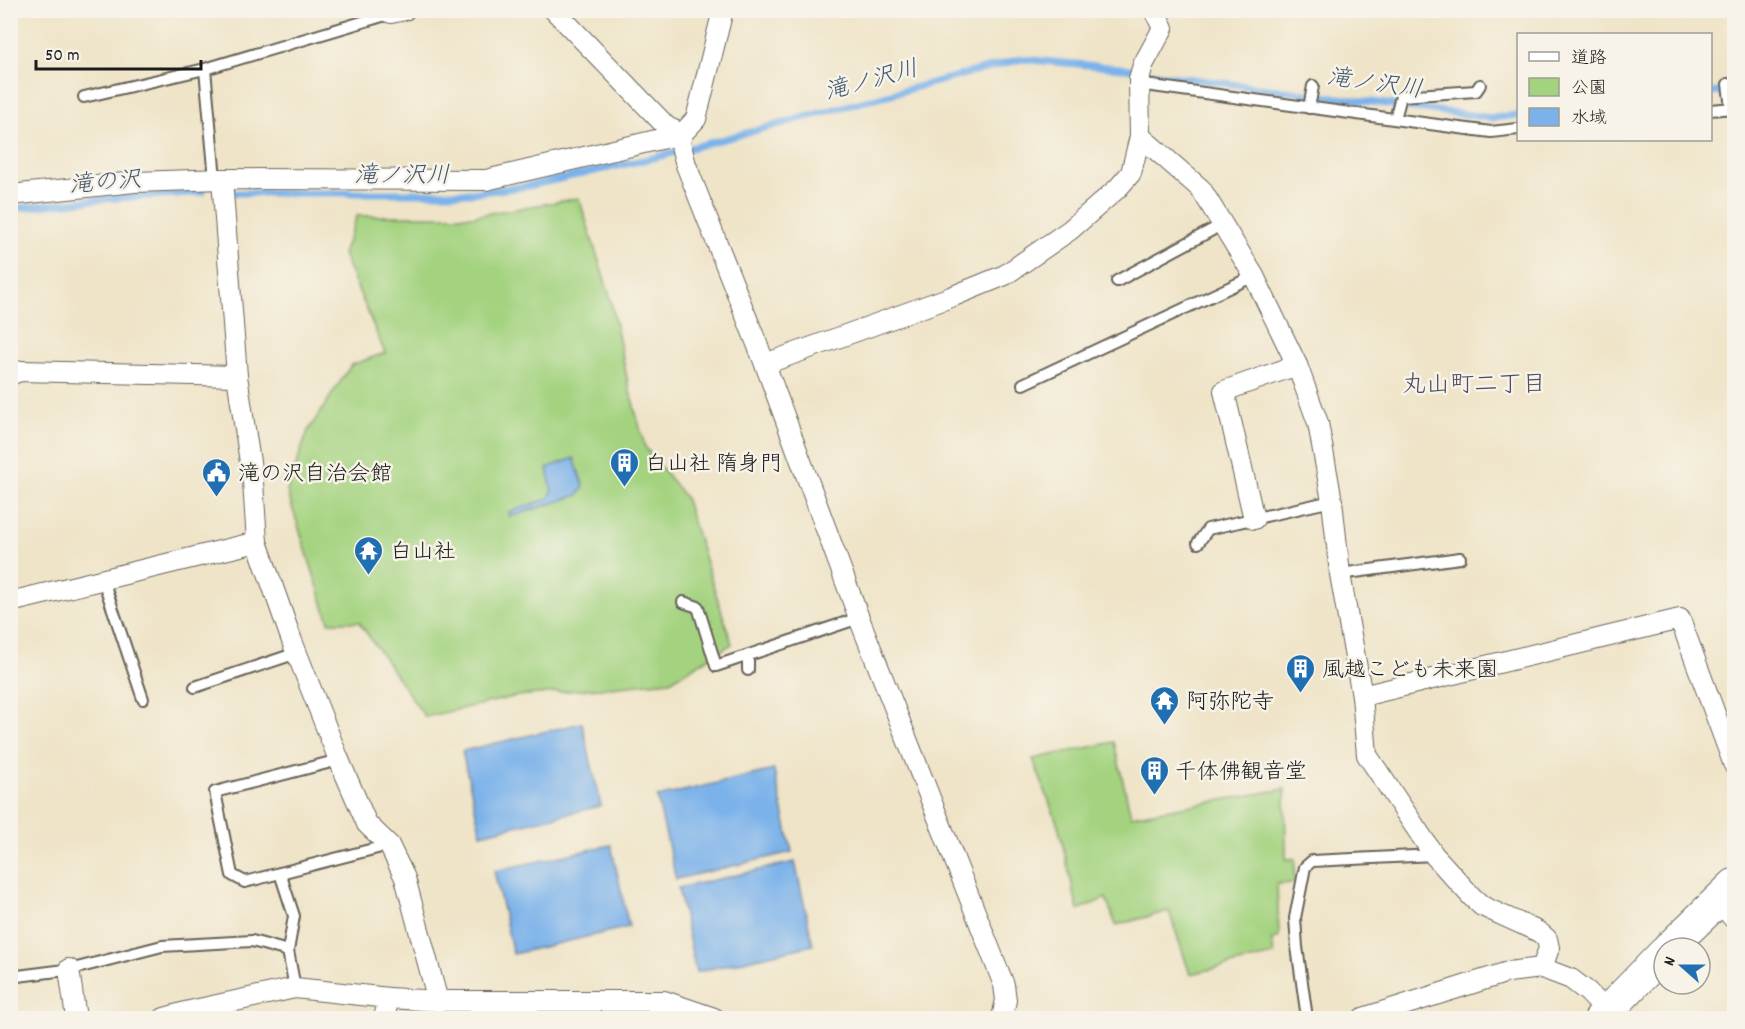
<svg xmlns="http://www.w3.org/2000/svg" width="1745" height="1029" viewBox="0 0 1745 1029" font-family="Dekko,'Klee One',sans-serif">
<rect width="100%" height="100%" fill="#f7f3e8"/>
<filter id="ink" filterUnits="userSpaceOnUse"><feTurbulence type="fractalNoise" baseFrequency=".0167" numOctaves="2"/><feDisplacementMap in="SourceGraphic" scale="12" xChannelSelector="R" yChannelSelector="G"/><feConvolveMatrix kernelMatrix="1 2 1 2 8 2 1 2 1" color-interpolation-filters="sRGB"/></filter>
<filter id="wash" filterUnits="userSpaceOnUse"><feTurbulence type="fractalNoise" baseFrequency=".008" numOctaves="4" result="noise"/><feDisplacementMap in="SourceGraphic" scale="24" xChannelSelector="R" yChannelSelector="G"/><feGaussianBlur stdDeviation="1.35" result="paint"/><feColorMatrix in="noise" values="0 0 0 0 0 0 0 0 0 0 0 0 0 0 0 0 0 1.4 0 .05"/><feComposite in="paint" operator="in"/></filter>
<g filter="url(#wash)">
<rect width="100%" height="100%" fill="#efe4c8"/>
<path fill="#cedafa" d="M409 1015 498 1018H398Z"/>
<g fill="#a4d380" stroke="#60784e" stroke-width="1.5">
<path d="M579 198 610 297 629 388 645 447 685 497 732 644 670 681 518 696 425 717 359 622H329L287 491 308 431 351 365 385 353 343 254 357 216H473Z"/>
<path d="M1114 742 1131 816 1285 789 1286 859H1295L1294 883 1277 884 1279 937 1272 940 1274 955 1190 974 1169 911 1116 925 1106 898 1078 910 1058 825 1033 759Z"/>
</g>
<g fill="#7bb2ea" stroke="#4c6783" stroke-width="1.5">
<path d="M574 458 584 487 578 495 510 517 509 512 548 499 552 492 547 468Z"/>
<path d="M582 723 601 806 481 834 462 751Z"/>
<path d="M774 770 792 852 676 879 657 797Z"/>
<path d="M611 845 629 927 513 954 494 871Z"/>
<path d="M795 862 813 945 696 972 678 888Z"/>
</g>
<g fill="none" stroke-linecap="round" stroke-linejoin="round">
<g stroke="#7bb2ea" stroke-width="7">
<path d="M1710 93 1734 90"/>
<path d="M236 193H472L528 186 657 157 1021 59 1131 69 1155 74 1493 118 1518 115"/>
<path d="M10 209 103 199 203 192"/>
</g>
</g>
</g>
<g filter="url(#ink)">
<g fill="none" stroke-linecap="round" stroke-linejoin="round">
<defs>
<g id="service">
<path d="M1138 84 1452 127 1491 132 1518 129"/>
<path d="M1728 84 1731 108"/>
<path d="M84 97 205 69"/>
<path d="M1309 108 1313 86"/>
<path d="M1710 110 1734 108"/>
<path d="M1395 119 1401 96 1476 91 1480 85"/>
<path d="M215 179 205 69 389 14"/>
<path d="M1117 281 1212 230 1222 223"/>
<path d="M1023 384 1254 276"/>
<path d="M1198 543 1208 529 1332 501"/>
<path d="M1340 574 1460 558"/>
<path d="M103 580 143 699"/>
<path d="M683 602 698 607 716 666 859 618"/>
<path d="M748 657V670"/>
<path d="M195 687 297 653"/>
<path d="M339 760 215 792 232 875 245 882 389 845"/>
<path d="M280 873 294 916 288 951 295 988"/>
<path d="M10 977 73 969 162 946 252 941 288 951"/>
<path d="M1307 1018 1297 947 1295 918 1305 867 1312 861 1434 855"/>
</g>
<g id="minor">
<path d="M383 10 391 13 405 10"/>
<path d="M554 10 667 127 682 134"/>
<path d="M723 10 696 119 682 134 680 142 686 165 765 364 859 618 1004 985 1006 1000 1002 1018"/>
<path d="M1140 136 1201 189 1254 276 1297 365 1318 423 1332 501 1340 574 1362 696 1367 755 1434 855 1472 897 1482 906 1539 932 1547 939 1549 948 1542 968"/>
<path d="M222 179 237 376 253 482 257 542 292 641 339 760 367 824 389 845 405 878 438 1001"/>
<path d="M10 195 135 182 222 179 486 180 682 134"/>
<path d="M765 364 951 297 1005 275 1070 230 1118 188 1131 173 1140 136 1139 79 1143 65 1163 28 1154 10"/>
<path d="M10 375 20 371 237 376"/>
<path d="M1254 519 1224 391 1297 365"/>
<path d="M10 602 257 542"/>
<path d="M1362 696 1680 619 1734 765"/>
<path d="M1718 901 1734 919"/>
<path d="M69 969 76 1018"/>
<path d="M164 1018 185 1012 295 988 389 998 438 1001H664L714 1018"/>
<path d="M384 1018 389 998"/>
<path d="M1363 1018 1508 972 1542 968 1571 979 1588 992 1607 1012"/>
</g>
<g id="primary">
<path d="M1669 948 1734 885"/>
<path d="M1601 1018 1664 953"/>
</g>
</defs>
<use href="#service" stroke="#666258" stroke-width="14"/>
<use href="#minor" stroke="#666258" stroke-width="22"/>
<use href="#primary" stroke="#666258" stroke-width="34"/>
<use href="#service" stroke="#fff" stroke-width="10"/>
<use href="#minor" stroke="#fff" stroke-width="20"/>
<use href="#primary" stroke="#fff" stroke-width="32"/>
</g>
</g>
<defs>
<symbol id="building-pin" viewBox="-11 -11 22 30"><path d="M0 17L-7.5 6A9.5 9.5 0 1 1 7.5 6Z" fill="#1f6fb2" stroke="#f7f3e8"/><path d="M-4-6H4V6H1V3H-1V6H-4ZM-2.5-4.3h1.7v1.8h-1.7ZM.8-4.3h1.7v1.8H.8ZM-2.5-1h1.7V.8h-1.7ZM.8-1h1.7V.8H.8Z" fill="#fff"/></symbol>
<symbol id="civic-pin" viewBox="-11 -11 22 30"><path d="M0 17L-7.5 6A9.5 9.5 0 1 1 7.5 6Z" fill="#1f6fb2" stroke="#f7f3e8"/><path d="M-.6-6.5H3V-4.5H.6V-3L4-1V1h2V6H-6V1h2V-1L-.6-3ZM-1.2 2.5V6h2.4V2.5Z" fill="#fff"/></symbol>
<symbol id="temple-pin" viewBox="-11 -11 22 30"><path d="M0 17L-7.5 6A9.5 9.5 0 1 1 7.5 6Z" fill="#1f6fb2" stroke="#f7f3e8"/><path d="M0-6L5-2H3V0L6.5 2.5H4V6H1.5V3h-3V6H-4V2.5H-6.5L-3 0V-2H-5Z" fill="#fff"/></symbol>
</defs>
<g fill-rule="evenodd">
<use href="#building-pin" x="608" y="446" width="33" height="45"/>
<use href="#civic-pin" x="200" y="456" width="33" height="45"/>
<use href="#temple-pin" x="352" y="534" width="33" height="45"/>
<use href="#building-pin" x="1284" y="652" width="33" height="45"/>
<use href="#temple-pin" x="1148" y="684" width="33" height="45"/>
<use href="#building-pin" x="1138" y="754" width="33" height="45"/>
</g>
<g text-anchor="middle" stroke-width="5" stroke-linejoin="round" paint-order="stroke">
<g font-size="22" fill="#1c1c1c" stroke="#f7f3e8" text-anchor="start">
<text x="645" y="470">白山社 隋身門</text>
<text x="238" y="480">滝の沢自治会館</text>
<text x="390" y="558">白山社</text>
<text x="1322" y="676">風越こども未来園</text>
<text x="1186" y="708">阿弥陀寺</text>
<text x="1175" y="778">千体佛観音堂</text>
</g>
<g font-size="24" font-style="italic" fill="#42586e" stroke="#f7f3e8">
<text transform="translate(871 79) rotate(-15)" y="8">滝ノ沢川</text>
<text transform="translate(1375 82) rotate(8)" y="8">滝ノ沢川</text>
<text x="402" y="182">滝ノ沢川</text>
<text transform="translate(105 181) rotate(-5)" y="8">滝の沢</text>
</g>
<g font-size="24" fill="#504c64" stroke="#f7f3e8">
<text x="1474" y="391">丸山町二丁目</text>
</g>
</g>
<rect width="1745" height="1029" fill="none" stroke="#f7f3e8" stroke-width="36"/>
<rect x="1517" y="33" width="195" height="108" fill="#f7f3e8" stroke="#9f9d96" stroke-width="1.5"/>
<rect x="1529" y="52" width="30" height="9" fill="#ffffff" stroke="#9f9d96" stroke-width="1.5"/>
<text x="1571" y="63" font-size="18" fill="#1c1c1c">道路</text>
<rect x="1529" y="78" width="30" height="18" fill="#a4d380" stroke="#9f9d96" stroke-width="1.5"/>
<text x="1571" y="93" font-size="18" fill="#1c1c1c">公園</text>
<rect x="1529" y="108" width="30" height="18" fill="#7bb2ea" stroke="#9f9d96" stroke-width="1.5"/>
<text x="1571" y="123" font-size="18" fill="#1c1c1c">水域</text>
<g transform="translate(1682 966) rotate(291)"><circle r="28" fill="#f7f3e8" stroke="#9f9d96" stroke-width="1.5"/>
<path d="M0-4.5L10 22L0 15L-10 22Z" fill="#1f6fb2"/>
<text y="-9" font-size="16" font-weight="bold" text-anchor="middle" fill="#1c1c1c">N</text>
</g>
<path d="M36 60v9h165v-9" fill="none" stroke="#1c1c1c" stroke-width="3"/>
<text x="45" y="60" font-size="18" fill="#1c1c1c" stroke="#f7f3e8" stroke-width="4.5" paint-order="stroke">50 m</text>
</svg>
